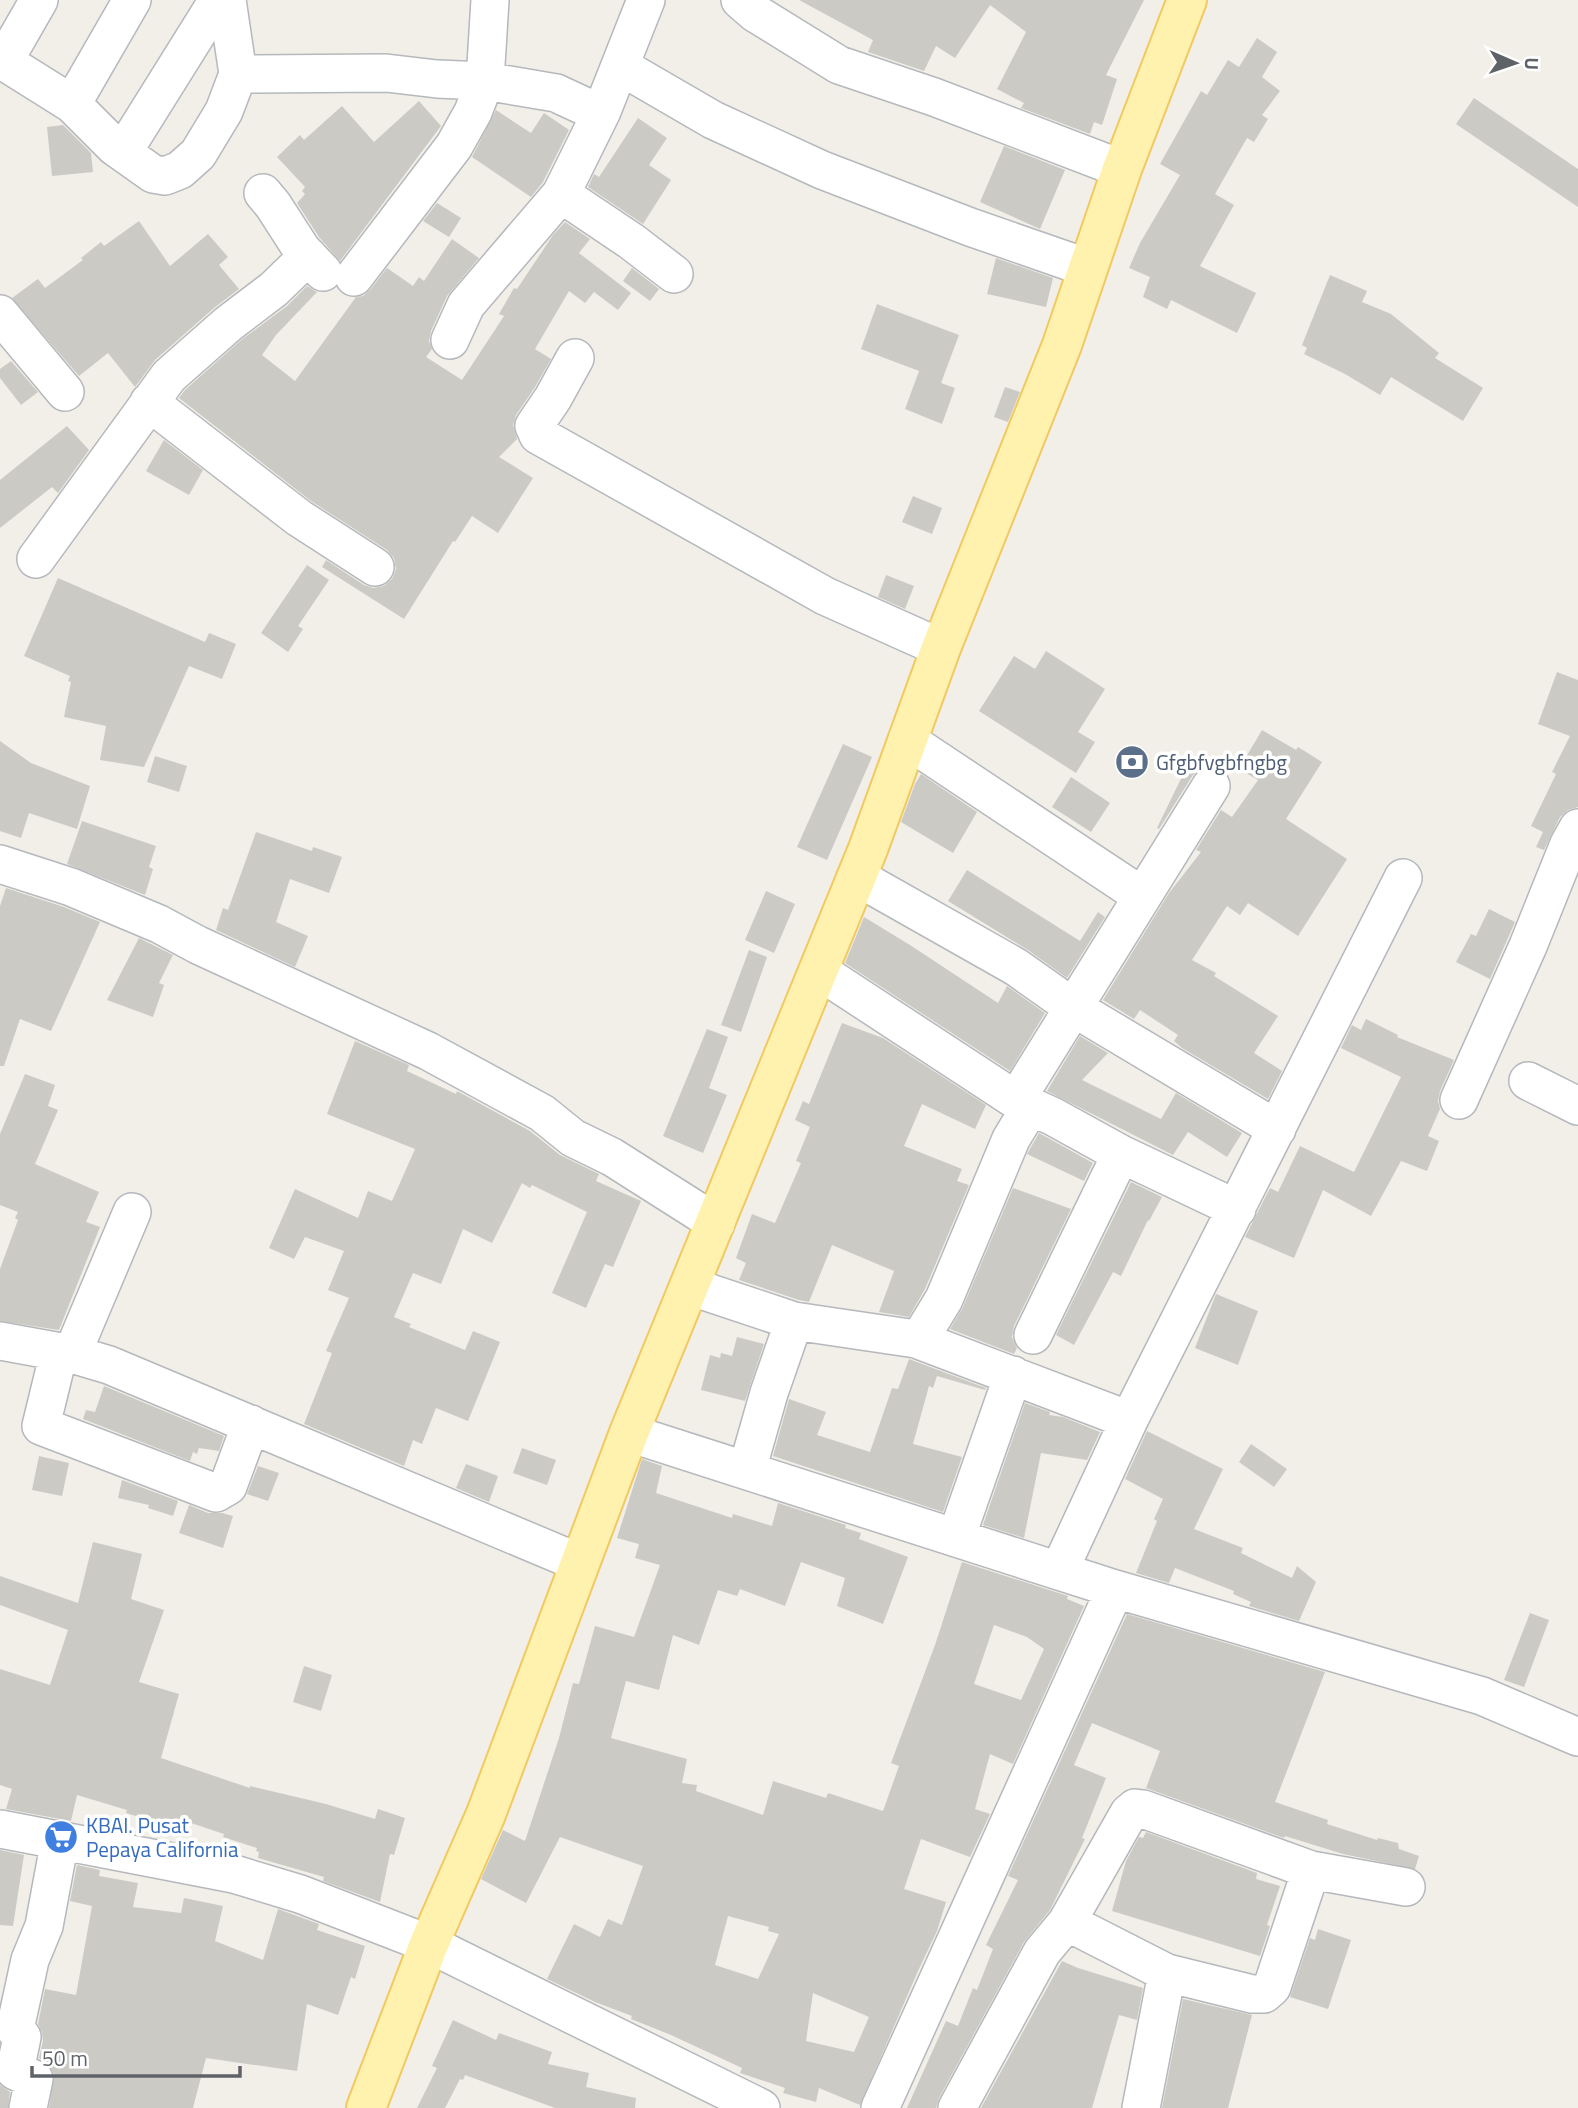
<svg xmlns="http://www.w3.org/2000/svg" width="1578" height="2108" font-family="'Titillium Web',sans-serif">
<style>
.building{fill:#cccac5;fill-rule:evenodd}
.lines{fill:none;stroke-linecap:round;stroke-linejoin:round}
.minor-casing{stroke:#b5b8bc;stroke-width:40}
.major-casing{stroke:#f2c960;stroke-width:42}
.minor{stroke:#fff;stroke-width:37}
.major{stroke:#fff2af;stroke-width:38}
.labels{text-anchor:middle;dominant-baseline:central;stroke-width:7;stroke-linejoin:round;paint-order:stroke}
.service-label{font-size:21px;fill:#4e5e75;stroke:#fff;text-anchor:start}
.shop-label{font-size:21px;fill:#366cbe;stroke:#fff;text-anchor:start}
</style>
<rect width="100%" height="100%" fill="#f1efe8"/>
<path class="building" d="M799,0H1144L1106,75L1117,79L1102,125L1094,122L1090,134L1021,108L1024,103L997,89L1026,32L990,5L955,58L936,46L924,71L868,52L873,40Z
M1257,38L1277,52L1262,77L1280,91L1262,115L1268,119L1254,142L1247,138L1215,194L1234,205L1200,266L1256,293L1237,333L1171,300L1167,309L1143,297L1150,277L1129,268L1140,243L1180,175L1160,164L1201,91L1207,95L1228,60L1239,67Z
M1474,98L1578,169V207L1456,124Z
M419,101L441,126L340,261L319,237L297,203L305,194L302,191L305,187L277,157L300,135L304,140L342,106L374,142Z
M496,110L531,133L544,113L569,130L543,182L531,197L472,157Z
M638,118L667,138L649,165L671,180L643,224L588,187L594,174L599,177Z
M63,125L91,153L93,172L52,176L47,127Z
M1004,146L1065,170L1040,229L980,202Z
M437,203L461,218L449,237L423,221Z
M139,221L170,266L208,234L228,257L219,265L239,289L214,308L155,360L135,387L108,353L79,376L12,298L38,279L45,288L83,260L81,258L101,242L104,246Z
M565,222L590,239L579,253L631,293L618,310L594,292L585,303L569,291L535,349L551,359L535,387L516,415L513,425L517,439L499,457L533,478L498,533L472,516L455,542L453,541L404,619L322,567L326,560L364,585L373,588L384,586L392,579L396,569L394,558L387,550L311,501L179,398L185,390L241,340L287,306L307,286L317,292L276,335L262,355L295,381L356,297L363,296L370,290L387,268L413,286L419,277L424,281L452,239L479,258L447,296L431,331L429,341L432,349L426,357L462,380L504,316L499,314L514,288L517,289L553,235Z
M996,258L1053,278L1046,307L987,294Z
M632,268L659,289L650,301L623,281Z
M1330,275L1367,291L1362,302L1391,314L1439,353L1435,358L1483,388L1463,421L1391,377L1380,395L1345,374L1304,354L1307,348L1302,345Z
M877,304L959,335L941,383L955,388L942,424L905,409L919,371L861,349Z
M11,361L38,392L21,405L0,378V369Z
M1005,387L1020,392L1008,422L994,417Z
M67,426L89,450L58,493L52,487L0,528V480Z
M164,440L203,470L189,495L146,471Z
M913,496L942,508L932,534L902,522Z
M307,565L329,580L298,626L303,629L288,652L261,633Z
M886,575L914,586L905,609L878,597Z
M58,578L205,642L209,633L236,644L222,679L189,666L144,767L100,760L106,726L64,717L71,682L68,681L70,676L24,656Z
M1046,651L1105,689L1078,732L1095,742L1076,773L979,711L1014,656L1035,669Z
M1557,672L1578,680V807L1568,810L1560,817L1544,850L1536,847L1543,832L1531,826L1556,774L1552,772L1570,736L1538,724Z
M1262,730L1296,750L1298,747L1322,762L1286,819L1347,859L1298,936L1248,903L1240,915L1227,906L1192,960L1216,973L1214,976L1278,1016L1254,1053L1282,1071L1268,1099L1182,1048L1174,1041L1178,1035L1140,1010L1134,1019L1103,1000L1169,893L1201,852L1196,850L1221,810L1232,817L1258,780L1239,769Z
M0,741L31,763L90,786L77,829L29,813L21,838L0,831Z
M843,744L872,757L827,860L797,847Z
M155,756L187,766L179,792L147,782Z
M1192,756L1210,765L1201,768L1193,775L1159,829L1157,828Z
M921,774L977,812L953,853L901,822L915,784Z
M1071,777L1110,803L1091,832L1052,807Z
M82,821L156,846L149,867L153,869L145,895L67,864Z
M256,832L312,851L313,847L342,857L329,893L290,879L276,922L308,936L295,967L216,930L223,908L228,910Z
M967,870L1080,941L1098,912L1105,917L1067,978L1028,950L948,901Z
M6,888L64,907L100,922L51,1031L20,1019L4,1066H0V906Z
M766,891L795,904L774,953L745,940Z
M1489,909L1515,922L1490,979L1456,962L1471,934L1476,936Z
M864,917L910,945L998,1003L1007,986L1045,1013L1010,1071L845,963Z
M139,938L173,955L159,983L164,985L153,1017L107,1000Z
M749,950L767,957L741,1032L721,1025Z
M1366,1019L1398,1035L1397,1037L1454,1060L1440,1091L1438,1101L1440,1109L1428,1136L1439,1141L1427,1171L1401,1161L1371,1216L1323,1190L1294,1258L1245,1237L1270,1188L1278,1192L1300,1146L1354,1172L1401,1077L1341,1048L1352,1025L1361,1030Z
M842,1023L883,1038L986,1105L975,1129L922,1104L904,1146L962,1169L957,1181L969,1185L925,1289L909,1317L879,1312L894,1271L832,1245L809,1302L799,1300L739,1280L746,1263L736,1258L752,1214L775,1223L801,1163L796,1161L810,1127L795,1120L803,1101L809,1104Z
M707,1029L728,1037L709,1088L727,1095L703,1153L663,1136Z
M1080,1036L1108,1053L1082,1080L1161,1119L1176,1093L1242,1133L1227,1157L1188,1132L1173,1155L1047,1091Z
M355,1041L409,1065L407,1071L456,1094L457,1091L530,1131L560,1155L599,1174L596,1181L641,1201L613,1267L605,1264L586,1308L552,1293L587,1212L532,1185L530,1188L522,1183L492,1243L463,1229L441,1284L413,1273L394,1317L411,1324L409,1327L465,1350L473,1331L500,1342L468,1421L436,1408L422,1444L413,1440L404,1466L304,1424L332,1353L326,1351L349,1298L328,1290L344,1251L305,1237L294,1259L269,1248L295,1189L358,1218L368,1191L392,1201L415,1149L327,1114Z
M25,1074L55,1085L48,1106L58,1110L35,1164L99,1192L86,1222L100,1227L59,1330L0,1321V1269L18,1220L15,1218L18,1212L0,1205V1134Z
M1039,1133L1093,1163L1084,1181L1027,1154Z
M1131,1182L1162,1197L1149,1221L1148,1220L1121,1276L1113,1272L1074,1345L1056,1335Z
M1013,1188L1071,1209L1014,1326L1012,1337L1017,1348L1014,1354L950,1329L963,1307Z
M1216,1294L1258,1311L1238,1365L1195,1348Z
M737,1337L764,1344L745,1401L701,1390L710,1355L720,1358L721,1353L732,1356Z
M909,1359L986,1388L985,1390L937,1376L933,1388L929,1386L913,1444L962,1457L943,1512L773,1456L789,1399L826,1412L817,1435L870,1452L892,1388L898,1389Z
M104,1386L224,1436L219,1451L199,1448L197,1454L193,1452L190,1461L83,1419L86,1410L95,1412Z
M1025,1403L1050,1412L1049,1415L1063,1417L1100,1432L1087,1460L1041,1453L1024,1538L983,1525Z
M1147,1431L1223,1469L1194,1529L1243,1548L1241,1553L1292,1578L1297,1566L1316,1582L1299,1621L1249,1606L1251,1602L1233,1594L1234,1591L1175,1568L1169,1583L1136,1573L1157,1521L1154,1519L1163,1499L1125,1479Z
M1251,1444L1287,1469L1274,1487L1239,1462Z
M522,1448L556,1460L547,1485L513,1473Z
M39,1456L69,1463L62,1496L32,1490Z
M642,1459L662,1466L656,1493L732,1518L733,1514L772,1526L778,1503L846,1525L845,1528L861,1533L859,1539L908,1557L883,1624L837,1606L845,1578L801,1562L785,1606L740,1589L737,1596L718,1590L699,1645L673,1635L659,1690L626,1681L611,1738L687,1759L682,1783L697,1785L696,1791L763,1815L773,1781L826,1798L828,1793L883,1811L899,1766L891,1763L935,1645L962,1562L1068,1596L1067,1599L1084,1606L1013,1764L990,1754L975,1809L990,1814L970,1857L921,1839L904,1889L946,1902L937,1931L918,1971L860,2105L819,2088L816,2102L783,2093L785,2088L740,2073L742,2068L671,2035L631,2019L632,2016L595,2002L547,1979L574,1924L600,1937L608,1919L622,1925L643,1866L560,1837L526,1903L481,1879L503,1830L525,1841L559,1738L573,1683L579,1684L595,1626L634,1637L660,1565L635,1558L639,1544L617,1538ZM994,1625L1027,1637L1044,1649L1021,1700L974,1684ZM728,1916L769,1927L768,1931L779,1934L758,1979L715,1965ZM813,1993L869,2017L854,2052L806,2041Z
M466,1464L498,1476L489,1502L456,1488Z
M258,1466L279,1473L268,1501L247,1494Z
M122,1480L178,1501L173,1516L148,1508L149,1505L118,1498Z
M189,1505L208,1513H222L233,1516L223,1548L179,1533Z
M93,1542L142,1554L131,1599L164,1610L139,1682L179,1694L161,1758L250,1788V1786L326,1804L375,1819L378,1809L405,1818L394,1855L390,1854L380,1902L323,1881L324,1877L258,1858L259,1852L256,1851L257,1848L223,1837L224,1834L182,1820L180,1829L126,1813L127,1810L77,1795L71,1821L6,1809L12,1789L0,1785V1669L50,1685L68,1630L0,1605V1576L78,1603Z
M1530,1613L1549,1620L1524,1687L1504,1680Z
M1127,1614L1325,1672L1275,1802L1328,1820L1327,1824L1377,1840L1378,1838L1398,1843L1399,1849L1419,1856L1415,1869L1343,1854L1285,1836L1284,1838L1146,1788L1160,1751L1092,1723L1074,1765L1106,1778L1082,1838L1085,1839L1050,1910L1024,1942L939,2098L936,2108H907L946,2021L958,2026L973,1988L977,1990L993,1949L986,1945L1018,1880L1008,1876Z
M304,1666L332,1675L321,1711L293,1702Z
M1146,1832L1257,1873L1256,1879L1280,1886L1267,1925L1270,1926L1260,1956L1112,1911L1126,1861L1139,1837L1143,1838Z
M0,1850L24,1855L13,1926L0,1925Z
M77,1865L100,1870L99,1876L138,1883L133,1907L181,1913L184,1898L223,1906L215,1941L263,1960L278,1909L319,1924L317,1930L365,1946L355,1979L351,1977L338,2015L307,2004L297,2071L206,2058L193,2108H49L54,2074L49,2065L39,2058L43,2041L42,2032L38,2024L45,1989L76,1995L92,1906L70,1901Z
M1318,1929L1351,1940L1328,2009L1290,1997L1310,1938L1315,1940Z
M1062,1961L1078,1968L1143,1988L1137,2020L1119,2015L1092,2108H981Z
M1183,1999L1252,2015L1228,2108H1162Z
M453,2020L496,2040L499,2033L552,2052L548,2064L589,2073L586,2087L636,2098L635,2108H555L465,2075L463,2080L460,2079L445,2108H417L437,2068L432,2066Z
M0,2085L10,2092L8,2108H0Z"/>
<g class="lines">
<g class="minor-casing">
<path id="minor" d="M227,0L238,74
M740,0L755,13L839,65L934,97L1122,169
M0,59L72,104L115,147L153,174L165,176L180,170L198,154L224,111L238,74L386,73L437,79L485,81L490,0
M4,61L39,0
M620,66L713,120L822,170L970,227L1088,268
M72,104L132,0
M123,152L218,0
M263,193L273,205L302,250L323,272
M561,194L631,241L674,274
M354,277L454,146L473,112L485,81L556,93L584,106L602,111
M0,314L65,392
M450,340L466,305L561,194L602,111L646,0
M575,358L553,398L534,426L538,435L825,596L941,648
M149,402L299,518L375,567
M36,559L169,376L228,324L274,289L308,256
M907,740L1142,896
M0,864L71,887L159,924L198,945L428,1051L542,1113L573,1138L612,1157L716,1223
M857,877L1016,967L1074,1008L1277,1129
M819,971L1016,1100L1052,1116L1121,1154L1237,1209
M1528,1081L1578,1106
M1016,1100L1211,786
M1459,1100L1528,946L1569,844L1578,828
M689,1286L794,1321L769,1393L747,1470
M794,1321L916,1339L1129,1420
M1033,1335L1121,1154
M919,1340L944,1299L1011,1139L1031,1106
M0,1341L72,1354L109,1365L580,1563
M59,1352L41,1426L216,1493L228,1486L251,1424
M72,1354L132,1212
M629,1433L1115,1589L1482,1696L1578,1737
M956,1538L1013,1375
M1059,1571L1129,1420L1403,878
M0,1829L234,1874L300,1894L429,1944L761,2108
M1311,1870L1272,1987L1264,1994H1252L1167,1973L1067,1922L1129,1813L1135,1808L1143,1809L1311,1870L1406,1887
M28,2108L34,2079L15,2071L22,2037L15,2029L30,1960L44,1926L60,1840
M880,2108L1115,1589
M957,2108L1042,1952L1067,1922
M1141,2108L1167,1973"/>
</g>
<g class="major-casing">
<path id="major" d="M366,2108L429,1944L486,1814L629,1433L868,849L941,648L1062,345L1122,169L1187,0"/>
</g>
<use href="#minor" class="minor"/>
<use href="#major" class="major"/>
</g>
<defs>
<g id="bank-disc" transform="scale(1.75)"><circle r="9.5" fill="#5c6f8a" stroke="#fff"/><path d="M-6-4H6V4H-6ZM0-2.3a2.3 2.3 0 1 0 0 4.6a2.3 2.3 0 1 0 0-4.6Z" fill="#fff"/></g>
<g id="supermarket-disc" transform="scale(1.75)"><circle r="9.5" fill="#3f7fe0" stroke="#fff"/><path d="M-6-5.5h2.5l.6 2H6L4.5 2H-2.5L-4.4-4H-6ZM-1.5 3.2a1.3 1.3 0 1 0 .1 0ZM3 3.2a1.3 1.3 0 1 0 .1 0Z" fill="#fff"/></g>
</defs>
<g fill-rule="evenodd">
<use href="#bank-disc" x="1132" y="762"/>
<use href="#supermarket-disc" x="61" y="1837"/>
</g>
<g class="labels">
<g class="service-label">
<text x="1156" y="762">Gfgbfvgbfngbg</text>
</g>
<g class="shop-label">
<text x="86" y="1825">KBAI. Pusat<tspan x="86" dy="24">Pepaya California</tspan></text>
</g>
</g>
<g transform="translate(1515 63) rotate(92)" stroke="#ffffff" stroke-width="5" paint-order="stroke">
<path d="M0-5L12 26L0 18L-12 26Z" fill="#5f6368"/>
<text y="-10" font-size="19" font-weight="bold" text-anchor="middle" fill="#5f6368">U</text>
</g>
<path d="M32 2066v10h208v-10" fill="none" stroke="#5f6368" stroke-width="3.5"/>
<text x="42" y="2066" font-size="21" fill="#5f6368" stroke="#ffffff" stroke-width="5" paint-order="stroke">50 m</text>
</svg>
